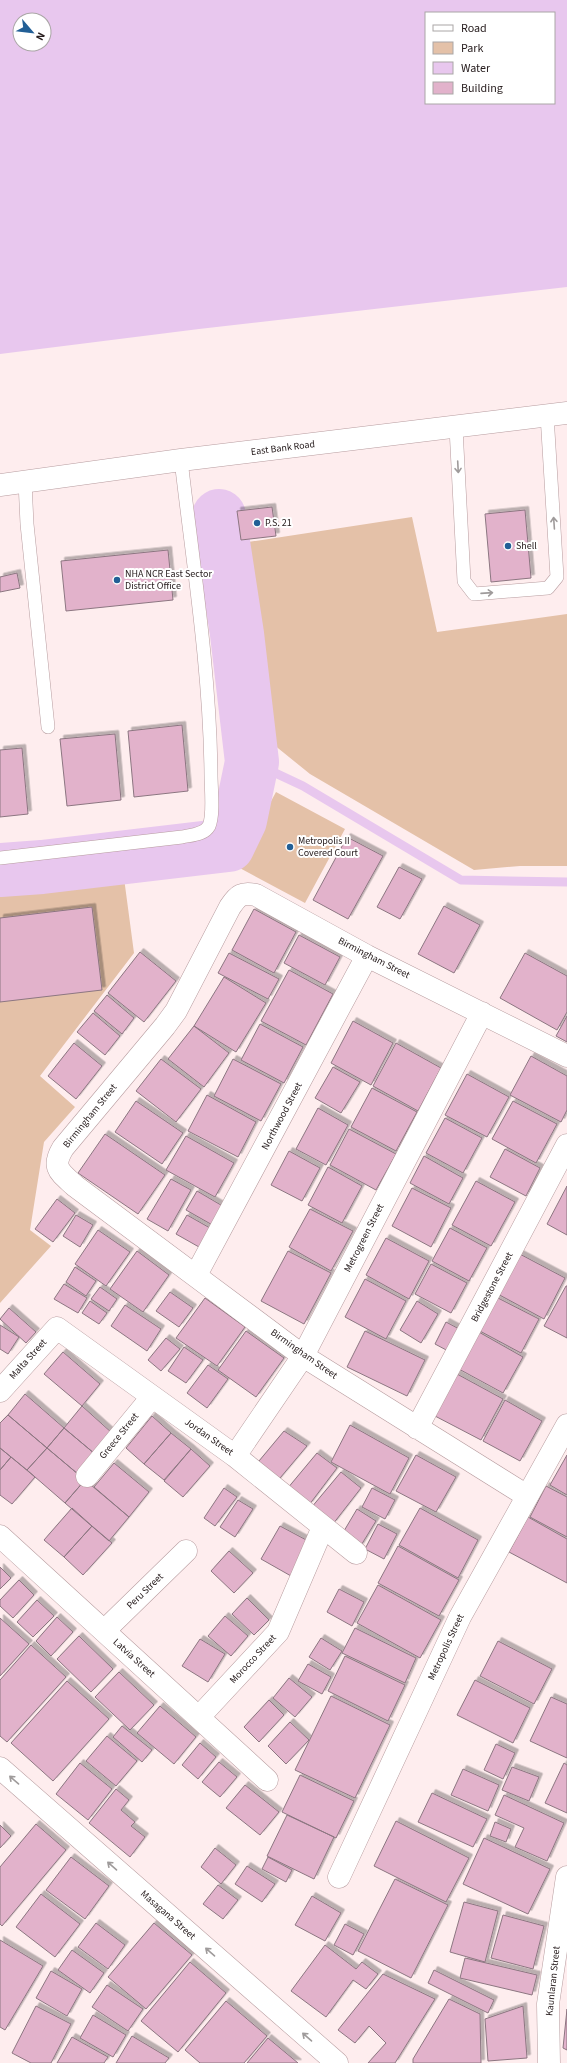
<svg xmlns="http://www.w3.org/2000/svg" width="567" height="2063" font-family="'Source Sans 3',sans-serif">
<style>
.green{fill:#e4c1a8}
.water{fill:#e8c7ee;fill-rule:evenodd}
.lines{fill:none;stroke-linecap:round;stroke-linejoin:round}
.stream{stroke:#e8c7ee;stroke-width:9}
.river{stroke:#e8c7ee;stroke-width:54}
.building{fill:#e2b2cb;stroke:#8c7681;filter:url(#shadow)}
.service-casing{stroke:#b79c9f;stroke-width:14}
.minor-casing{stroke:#b79c9f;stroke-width:23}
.secondary-casing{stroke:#b79c9f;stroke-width:23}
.service{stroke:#fff;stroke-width:13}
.minor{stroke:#fff;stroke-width:22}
.secondary{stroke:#fff;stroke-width:22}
.oneway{stroke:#9f9b9b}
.poi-dot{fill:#225f96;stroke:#fff;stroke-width:1.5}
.labels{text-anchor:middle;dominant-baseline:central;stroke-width:4;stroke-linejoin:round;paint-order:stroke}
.street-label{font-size:10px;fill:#2a2021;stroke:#fff}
.poi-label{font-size:10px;fill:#2a2021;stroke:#fff;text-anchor:start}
</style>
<defs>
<filter id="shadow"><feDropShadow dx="3.5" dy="-3.5" stdDeviation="0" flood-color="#0004"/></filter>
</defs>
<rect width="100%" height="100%" fill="#feedee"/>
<path class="green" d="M412,517L437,632L567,614V866H520L474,870L310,774L263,736L242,543Z
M276,792L345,829L305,903L236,866Z
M124,878L134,953L40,1076L75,1107L44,1142L30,1230L51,1246L0,1303V889Z"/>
<path class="water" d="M0,0H567V287L199,329L0,354ZM426,13H554V103H426ZM20,20H44V44H20Z"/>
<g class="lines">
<path class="stream" d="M252,762L303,786L461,880L567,882"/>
<path class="river" d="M0,870L42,867L228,845L240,820L252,762L237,634L219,516"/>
</g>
<path class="building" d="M272,507L276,536L241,540L237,511Z
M525,510L531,578L491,582L485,514Z
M168,550L173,600L66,611L61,561Z
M17,573L20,588L0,592V577Z
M182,725L188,791L134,797L128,731Z
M115,734L121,800L67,806L60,739Z
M22,748L28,814L0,817V750Z
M347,837L383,856L348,919L313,900Z
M399,867L422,879L400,919L377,907Z
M444,906L480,925L454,973L418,954Z
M92,907L102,990L0,1002V918Z
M254,909L296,932L274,973L232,950Z
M299,935L340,957L325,985L284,963Z
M140,952L176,981L144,1022L108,993Z
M229,953L279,979L268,999L218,973Z
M525,953L567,976V1012L557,1030L500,998Z
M289,970L333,994L306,1045L261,1021Z
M224,977L266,1003L236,1052L194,1026Z
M107,995L134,1018L122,1034L94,1011Z
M93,1013L120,1036L105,1055L77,1032Z
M567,1016V1042L556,1036Z
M353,1021L393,1043L371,1085L331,1063Z
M260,1024L303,1047L284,1083L241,1060Z
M194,1026L229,1053L204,1087L168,1059Z
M74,1043L102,1066L76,1099L48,1076Z
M396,1043L441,1068L418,1111L373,1086Z
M531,1056L567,1076V1110L561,1122L510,1095Z
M161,1059L201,1089L176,1122L136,1091Z
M233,1059L281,1084L261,1121L214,1096Z
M333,1067L360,1082L341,1113L315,1098Z
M467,1074L509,1097L487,1137L445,1115Z
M372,1088L417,1112L396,1151L351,1127Z
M207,1095L256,1122L238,1157L188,1131Z
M136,1101L183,1133L162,1164L115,1132Z
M513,1101L557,1124L536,1163L492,1139Z
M318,1108L348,1125L326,1165L296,1149Z
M445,1118L482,1138L463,1173L426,1153Z
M349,1129L396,1154L376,1190L330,1165Z
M105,1134L165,1175L138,1214L78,1173Z
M186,1136L234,1163L215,1197L166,1170Z
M505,1149L540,1168L526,1196L490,1177Z
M289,1151L320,1168L302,1201L271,1185Z
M424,1156L463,1178L449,1204L410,1183Z
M328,1167L362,1186L342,1223L308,1205Z
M171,1179L191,1190L168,1231L147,1219Z
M476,1181L515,1202L491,1246L452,1225Z
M567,1186V1235L547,1224Z
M412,1188L451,1208L431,1247L392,1226Z
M197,1191L226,1208L216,1227L186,1210Z
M57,1199L75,1213L53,1242L35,1229Z
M310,1209L353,1231L331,1271L289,1247Z
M76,1215L93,1225L80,1247L63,1236Z
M187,1215L210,1228L199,1247L176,1234Z
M450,1228L487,1248L469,1281L432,1261Z
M98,1230L130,1252L106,1286L75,1264Z
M386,1238L429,1261L409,1299L366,1275Z
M137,1251L169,1275L143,1312L110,1289Z
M288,1251L331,1273L304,1324L261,1301Z
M516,1252L565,1278L544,1319L494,1292Z
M431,1264L467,1283L451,1313L415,1294Z
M75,1267L96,1281L86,1296L66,1282Z
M365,1279L406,1301L386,1339L345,1317Z
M64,1284L87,1298L78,1313L54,1299Z
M566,1286H567V1338L544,1326Z
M100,1287L117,1299L109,1311L91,1299Z
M170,1292L193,1308L179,1327L156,1311Z
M496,1297L539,1319L521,1353L478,1330Z
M205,1298L245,1327L217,1366L176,1338Z
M90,1301L107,1313L99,1324L82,1313Z
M417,1301L438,1314L421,1343L400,1330Z
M125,1305L161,1329L147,1351L111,1326Z
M9,1308L36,1332L26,1343L0,1319Z
M446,1322L461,1330L450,1352L435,1344Z
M0,1325L19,1337L8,1354L0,1349Z
M246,1331L284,1358L256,1397L218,1370Z
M365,1331L425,1360L407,1396L347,1367Z
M477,1331L523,1357L503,1393L457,1368Z
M166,1338L180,1349L161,1371L148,1360Z
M184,1347L203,1360L186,1383L168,1371Z
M63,1352L100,1384L82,1406L44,1374Z
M208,1365L228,1379L207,1408L187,1393Z
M457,1374L503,1399L481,1440L435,1416Z
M25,1394L64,1428L47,1448L8,1415Z
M505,1400L542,1421L520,1461L483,1441Z
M82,1406L112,1433L95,1454L64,1428Z
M8,1415L47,1448L27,1470L0,1448V1423Z
M152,1416L171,1433L144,1464L126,1448Z
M350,1425L409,1458L390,1494L331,1462Z
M64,1428L95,1454L78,1474L47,1448Z
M284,1431L307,1446L275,1484L254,1467Z
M171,1433L191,1449L164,1480L144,1464Z
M0,1448L11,1457L0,1470Z
M47,1448L85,1480L65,1503L27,1470Z
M191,1449L210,1466L183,1497L164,1481Z
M317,1453L337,1468L309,1505L287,1489Z
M416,1455L456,1477L436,1512L396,1491Z
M567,1455V1495L550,1485Z
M11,1457L35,1477L12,1504L0,1495V1470Z
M114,1463L149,1492L129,1517L94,1487Z
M341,1472L361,1488L333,1524L311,1508Z
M85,1480L129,1517L109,1541L65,1503Z
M546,1486L567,1497V1537L530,1517Z
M224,1488L237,1497L215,1526L204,1518Z
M372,1488L395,1500L385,1519L362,1507Z
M238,1500L253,1509L235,1537L220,1527Z
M72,1508L92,1526L64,1557L44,1540Z
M420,1508L478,1540L458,1578L399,1545Z
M357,1509L376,1521L360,1547L341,1536Z
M528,1517L567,1539V1583L509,1552Z
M378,1524L397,1534L384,1559L365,1549Z
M92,1526L112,1543L83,1575L64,1557Z
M280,1526L310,1542L291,1576L261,1559Z
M398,1546L459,1580L439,1616L378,1583Z
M229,1551L253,1573L234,1593L211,1571Z
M0,1567L11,1578L0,1589Z
M19,1580L34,1595L13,1618L0,1606V1600Z
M378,1585L441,1620L420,1658L357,1623Z
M339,1589L364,1602L352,1626L327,1612Z
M247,1598L269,1620L254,1635L232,1614Z
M37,1600L54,1616L33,1637L17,1622Z
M225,1616L248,1636L231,1656L208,1636Z
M57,1617L73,1632L51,1656L36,1641Z
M0,1618L29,1644L0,1676Z
M355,1628L416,1658L405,1683L342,1653Z
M79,1636L113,1669L91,1692L57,1659Z
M321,1638L342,1651L330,1670L309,1657Z
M200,1639L225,1654L208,1682L182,1666Z
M498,1641L552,1669L534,1704L480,1676Z
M31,1645L66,1677L7,1742L0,1736V1680Z
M345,1656L405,1685L388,1721L328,1691Z
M308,1664L331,1677L322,1694L298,1681Z
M119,1672L154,1705L130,1730L95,1697Z
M289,1678L312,1697L295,1717L273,1698Z
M475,1680L530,1708L513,1743L457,1715Z
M67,1681L109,1719L53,1781L11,1743Z
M331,1696L390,1725L355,1798L295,1770Z
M551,1697L567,1704V1758L530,1741Z
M269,1700L284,1715L259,1742L244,1727Z
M160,1706L196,1737L174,1764L137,1733Z
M290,1722L309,1740L286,1764L268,1746Z
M122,1726L152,1750L142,1762L113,1737Z
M107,1736L137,1761L116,1786L86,1761Z
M200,1743L216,1757L198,1779L182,1765Z
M496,1744L515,1753L503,1779L484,1770Z
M219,1762L237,1777L220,1797L202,1782Z
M80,1763L112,1789L88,1820L56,1794Z
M564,1763L567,1765V1813L545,1803Z
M512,1767L539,1777L529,1801L502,1790Z
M463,1769L499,1785L488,1811L451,1795Z
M300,1775L354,1801L336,1838L282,1812Z
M245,1785L279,1812L260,1835L226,1808Z
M116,1789L129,1800L121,1810L135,1822L131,1826L145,1837L130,1857L89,1823Z
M432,1793L487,1819L473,1847L418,1822Z
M504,1795L564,1823L547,1861L515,1847L524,1828L495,1815Z
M287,1815L334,1837L314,1879L267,1856Z
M396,1821L469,1858L446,1902L374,1866Z
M495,1822L511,1829L506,1842L490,1836Z
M36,1824L66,1850L2,1926L0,1924V1867Z
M0,1825L11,1836L0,1848Z
M484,1838L550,1869L528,1914L463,1884Z
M215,1848L236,1865L221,1884L201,1867Z
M71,1857L109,1886L85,1919L46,1890Z
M268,1857L292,1870L286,1882L262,1869Z
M247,1866L275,1884L262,1902L235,1884Z
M395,1879L448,1905L411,1978L358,1951Z
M218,1885L238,1900L223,1919L203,1904Z
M41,1894L80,1924L55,1957L16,1927Z
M312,1896L341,1913L325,1941L295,1925Z
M464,1902L498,1911L485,1962L450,1952Z
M503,1915L544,1926L533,1969L491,1958Z
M96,1923L125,1945L108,1969L78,1947Z
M154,1923L192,1955L146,2009L108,1977Z
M345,1924L364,1934L353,1955L334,1945Z
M0,1940L43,1966L5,2030L0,2027Z
M325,1945L356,1969L362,1962L378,1974L366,1989L353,1980L326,2017L291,1991Z
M72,1950L104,1973L90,1993L58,1970Z
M465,1958L537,1975L532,1995L460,1978Z
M190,1962L226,1993L178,2052L141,2021Z
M434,1970L494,2000L488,2013L428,1983Z
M51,1971L82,1989L67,2016L36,1998Z
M383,1974L435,1999L395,2063H368L386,2043L369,2026L355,2043L338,2030Z
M107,1985L143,2009L128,2031L92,2007Z
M449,1999L480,2014L481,2063H413V2059Z
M226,2001L267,2036L244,2063H200L185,2050Z
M36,2006L71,2024L51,2063H31L12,2053Z
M523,2006L527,2058L488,2061L485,2019Z
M567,2009V2050L563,2048Z
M93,2015L126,2035L113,2057L80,2038Z
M132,2036L169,2058L165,2063H116Z
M72,2037L108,2057L104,2063H57Z
M268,2038L298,2063H247Z"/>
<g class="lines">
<g class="service-casing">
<path id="service" d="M456,428L464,581L474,594L548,588L557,577L547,415
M25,482L27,524L48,727
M0,858L182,837C191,835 204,835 209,826C214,815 211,788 211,775C210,670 193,564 181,460"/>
</g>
<g class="minor-casing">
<path id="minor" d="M196,1275L367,956
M0,1391L57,1328L235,1456L356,1553
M417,1428L567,1145
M235,1456L303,1356L482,1013
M87,1476L152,1397
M527,1496L303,1356L75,1186C60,1172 51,1168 63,1148L165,1026L176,1011L230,907C238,895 242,892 256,895L367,956L567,1056
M0,1536L267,1780
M104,1631L186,1551
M199,1717L278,1632L323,1527
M0,1768L337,2063
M339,1877L460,1617L567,1425
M549,2063L548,2004L567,1877"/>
</g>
<g class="secondary-casing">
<path id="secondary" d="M0,485L181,460L567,413"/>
</g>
<use href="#service" class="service"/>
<use href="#minor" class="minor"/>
<use href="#secondary" class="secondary"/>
</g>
<defs><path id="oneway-shaft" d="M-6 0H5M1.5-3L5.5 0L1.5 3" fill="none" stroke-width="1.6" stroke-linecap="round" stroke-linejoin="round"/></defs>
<g class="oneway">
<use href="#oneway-shaft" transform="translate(458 467) rotate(87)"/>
<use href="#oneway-shaft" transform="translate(554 523) rotate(-94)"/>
<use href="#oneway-shaft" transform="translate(487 593) rotate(-4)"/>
<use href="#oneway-shaft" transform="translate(14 1780) rotate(-139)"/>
<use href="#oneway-shaft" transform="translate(112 1866) rotate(-139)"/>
<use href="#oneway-shaft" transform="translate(210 1952) rotate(-139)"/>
<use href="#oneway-shaft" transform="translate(307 2037) rotate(-139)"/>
</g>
<g class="poi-dot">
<circle cx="257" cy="523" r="4"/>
<circle cx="508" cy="546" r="4"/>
<circle cx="117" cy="580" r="4"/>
<circle cx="290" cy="847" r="4"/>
</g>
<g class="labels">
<g class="street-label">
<text transform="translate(283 448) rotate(-7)">East Bank Road</text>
<text transform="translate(374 958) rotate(27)">Birmingham Street</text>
<text transform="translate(90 1116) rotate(-51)">Birmingham Street</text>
<text transform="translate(282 1116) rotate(-62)">Northwood Street</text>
<text transform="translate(364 1238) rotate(-63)">Metrogreen Street</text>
<text transform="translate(492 1287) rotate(-62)">Bridgestone Street</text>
<text transform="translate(304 1354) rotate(35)">Birmingham Street</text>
<text transform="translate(28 1359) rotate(-48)">Malta Street</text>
<text transform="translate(119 1436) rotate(-51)">Greece Street</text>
<text transform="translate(209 1437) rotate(35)">Jordan Street</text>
<text transform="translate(145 1591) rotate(-44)">Peru Street</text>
<text transform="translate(446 1647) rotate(-65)">Metropolis Street</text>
<text transform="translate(134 1658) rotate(42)">Latvia Street</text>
<text transform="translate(253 1659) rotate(-47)">Morocco Street</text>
<text transform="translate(168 1915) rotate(41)">Masagana Street</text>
<text transform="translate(553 1981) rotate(-84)">Kaunlaran Street</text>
</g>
<g class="poi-label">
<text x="265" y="523">P.S. 21</text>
<text x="516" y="546">Shell</text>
<text x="125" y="574">NHA NCR East Sector<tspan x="125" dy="12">District Office</tspan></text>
<text x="298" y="841">Metropolis II<tspan x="298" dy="12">Covered Court</tspan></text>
</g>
</g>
<rect x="425" y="12" width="130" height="92" fill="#ffffff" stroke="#aaa6a6"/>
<rect x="433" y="25" width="20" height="6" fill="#ffffff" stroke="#aaa6a6"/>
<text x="461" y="32" font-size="12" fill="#2a2021">Road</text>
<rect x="433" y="42" width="20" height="12" fill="#e4c1a8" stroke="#aaa6a6"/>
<text x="461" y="52" font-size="12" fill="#2a2021">Park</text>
<rect x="433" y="62" width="20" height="12" fill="#e8c7ee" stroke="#aaa6a6"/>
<text x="461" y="72" font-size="12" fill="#2a2021">Water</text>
<rect x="433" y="82" width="20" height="12" fill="#e2b2cb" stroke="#aaa6a6"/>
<text x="461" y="92" font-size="12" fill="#2a2021">Building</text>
<g transform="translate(32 32) rotate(118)"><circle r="19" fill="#ffffff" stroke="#aaa6a6"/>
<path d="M0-3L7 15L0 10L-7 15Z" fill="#225f96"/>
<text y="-6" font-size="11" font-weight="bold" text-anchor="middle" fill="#2a2021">N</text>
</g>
</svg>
